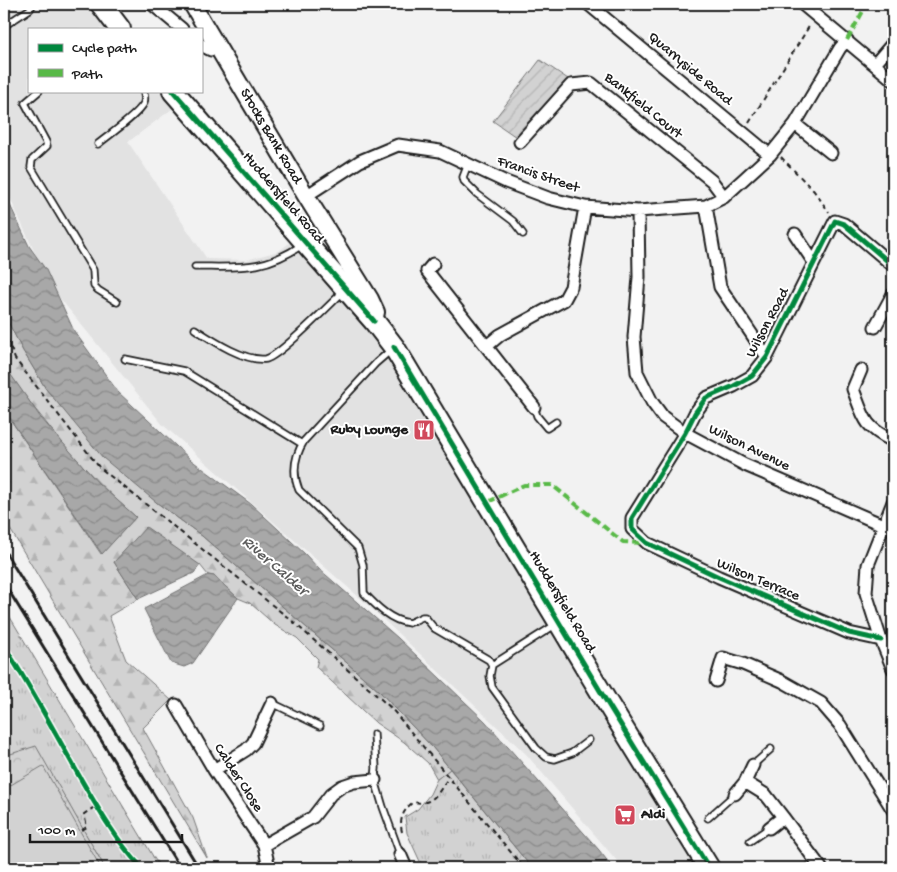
<svg xmlns="http://www.w3.org/2000/svg" width="897" height="872" font-family="'Gochi Hand',sans-serif">
<style>
.built{fill:#e2e2e2}
.grass{fill:url(#grass-tufts);stroke:#777}
.forest{fill:url(#forest-firs);stroke:#777}
.park{fill:url(#park-crowns);stroke:#777}
.garden{fill:url(#garden-furrows);stroke:#777}
.pitch{fill:#d2d2d2;stroke:#777}
.water{fill:url(#water-waves);stroke:#707070}
.lines{fill:none;stroke-linecap:round;stroke-linejoin:round}
.lane-casing{stroke:#1c1c1c;stroke-width:9}
.street-casing{stroke:#1c1c1c;stroke-width:15}
.secondary-casing{stroke:#1c1c1c;stroke-width:20}
.highway-casing{stroke:#1c1c1c;stroke-width:24}
.path{stroke:#1c1c1c;stroke-width:2;stroke-dasharray:5 4;stroke-linecap:butt}
.lane{stroke:#fff;stroke-width:5.5}
.street{stroke:#fff;stroke-width:11}
.secondary{stroke:#fff;stroke-width:16}
.highway{stroke:#fff;stroke-width:20}
.rail{stroke:#1c1c1c;stroke-width:3}
.quiet{stroke:#58b947;stroke-width:4;stroke-dasharray:8 4;stroke-linecap:butt}
.cycleway-casing{stroke:#fff;stroke-width:8}
.cycleway{stroke:#00873e;stroke-width:5}
.labels{text-anchor:middle;dominant-baseline:central;stroke-width:4;stroke-linejoin:round;paint-order:stroke}
.street-label{font-size:15px;fill:#1c1c1c;stroke:#fff}
.poi-label{font-size:15px;font-weight:bold;fill:#1c1c1c;stroke:#fff;text-anchor:end}
.water-label{font-size:16px;font-style:italic;fill:#5b5b5b;stroke:#fff}
</style>
<defs>
<pattern id="grass-tufts" width="24" height="20" patternUnits="userSpaceOnUse" patternTransform="scale(1.25)"><rect width="24" height="20" fill="#d2d2d2"/><path d="M3 7l-1-3M5 7V3M7 7l1-3M15 17l-1-3M17 17v-4M19 17l1-3" fill="none" stroke="#b4b4b4"/></pattern>
<pattern id="forest-firs" width="22" height="20" patternUnits="userSpaceOnUse" patternTransform="scale(1.25)"><rect width="22" height="20" fill="#d2d2d2"/><path d="M5 1l3.5 6h-7zM16 11l3.5 6h-7z" fill="#b4b4b4"/></pattern>
<pattern id="park-crowns" width="20" height="18" patternUnits="userSpaceOnUse" patternTransform="scale(1.25)"><rect width="20" height="18" fill="#d2d2d2"/><path d="M2 6a3 3 0 1 1 6 0M12 15a3 3 0 1 1 6 0" fill="none" stroke="#b4b4b4"/></pattern>
<pattern id="garden-furrows" width="10" height="10" patternUnits="userSpaceOnUse" patternTransform="scale(1.25)"><rect width="10" height="10" fill="#d2d2d2"/><path d="M-1 1l2-2M0 10L10 0M9 11l2-2" fill="none" stroke="#b4b4b4"/></pattern>
<pattern id="water-waves" width="16" height="10" patternUnits="userSpaceOnUse" patternTransform="scale(1.25)"><rect width="16" height="10" fill="#a8a8a8"/><path d="M0 5q4-4 8 0t8 0" fill="none" stroke="#888"/></pattern>
</defs>
<rect width="100%" height="100%" fill="#f2f2f2"/>
<filter id="ink" filterUnits="userSpaceOnUse"><feTurbulence type="fractalNoise" baseFrequency=".02" numOctaves="2"/><feDisplacementMap in="SourceGraphic" scale="10" xChannelSelector="R" yChannelSelector="G"/><feConvolveMatrix kernelMatrix="1 2 1 2 8 2 1 2 1" color-interpolation-filters="sRGB"/></filter>
<g filter="url(#ink)">
<path class="built" d="M4,4H92L112,29H29V91H164L176,106L128,142L207,259L246,260L279,251L292,241L384,346L700,868H623L526,754L368,605L162,424L50,286L4,185Z"/>
<path class="grass" d="M4,607L154,858L161,868H105L36,747L4,756Z
M450,769L532,868H423L407,833L405,817L418,809L430,794L437,779Z"/>
<path class="forest" d="M4,314L23,351L46,389L74,421L156,502L202,536L379,691L433,748L450,769L437,779L428,763L404,742L376,723L316,667L318,659L297,638L275,625L250,603L238,598L214,576L208,575L200,565L114,562L138,599L109,616L126,660L171,700L143,728L193,818L207,858L4,519V410L101,554L136,517C86,475 45,424 7,371L4,365Z"/>
<path class="park" d="M36,746L105,868H4V756Z"/>
<path class="garden" d="M540,60L568,79L519,139L493,121Z"/>
<path class="pitch" d="M43,766L101,868H4V789Z"/>
<path class="water" d="M4,197L8,205H10L29,246L46,270L74,331L118,392L191,460L251,504L305,554L318,568L398,638L485,721L599,850L613,868H532L433,748L379,691L202,536L156,502L103,458L46,389L23,351L4,314Z
M4,365L41,418L98,483L136,517L102,554L4,410Z
M146,527L200,565L194,573L138,599L114,562Z
M208,575L214,576L238,598L193,663L184,667L171,663L144,609Z"/>
<g class="lines">
<g class="lane-casing">
<path id="lane" d="M4,26L30,9L33,4
M39,91L25,103L46,142L47,146L32,160L31,167L93,270L94,286L98,290L117,302
M98,144C109,135 138,115 144,103C145,99 145,95 143,91
M468,164L463,177L464,181L477,194L513,221L523,234
M195,267C239,267 264,271 302,245
M195,329C212,340 245,362 266,359C280,356 331,303 344,291
M391,350L376,363L304,441C294,457 292,473 299,490L358,548L363,565L364,593C376,606 391,621 409,623L422,617H425L434,628L489,660L492,665L555,625
M125,359L184,371L302,444
M534,407L537,416L547,428L556,422
M492,665L490,676L492,687L536,748L546,757L555,759L572,753L589,740
M272,703L320,726
M374,734L376,768L375,780L383,807L400,854
M753,765L771,749
M708,818L735,794
M750,841L769,828"/>
</g>
<g class="street-casing">
<path id="street" d="M152,4L182,29
M588,4L770,155
M802,4L893,80
M201,45L211,50L218,47
M875,64L893,43
M795,124L831,153
M520,142L571,85L591,83L712,181L724,197
M306,196L360,161L398,145L440,151L506,182L548,198L585,207L638,211L706,206L724,197L770,155L795,124L840,48L847,40
M706,206L720,287L767,357
M638,211L639,277L634,337L637,372L652,402L663,417L685,433L745,465L883,525
M795,234L813,261
M433,264L427,271L534,407
M875,327L893,294
M487,346L500,335L564,300L571,287L585,207
M861,370L853,389C864,418 864,427 893,441
M893,502L868,565L866,593L881,640L893,669
M881,640L849,633L719,577L647,543L632,529V518L685,433L695,413L706,398L734,386L752,376L767,357L835,221L844,224L890,263L893,258
M716,681L723,658L743,664L782,681L821,703L840,725L893,810
M176,705L214,770L264,845L269,868
M214,770L246,750L253,743L272,703
M745,782L753,765
M735,794L745,782L766,795L783,817L769,828
M783,817L821,868
M264,845L313,817L331,794L342,786L354,782L375,780
M400,854L406,868"/>
</g>
<g class="secondary-casing">
<g id="secondary">
<path id="s1" d="M192,4L306,196L370,299L376,312L374,321"/>
</g>
</g>
<g class="highway-casing">
<path id="highway" d="M101,4L120,29
M173,91L374,321L394,347L608,704L709,868"/>
</g>
<path class="path" d="M749,123L810,25
M781,157L814,191L829,212
M4,331L15,359L99,467L291,620L391,708L524,868
M82,830L87,827L84,814L96,806
M402,832C399,819 403,811 413,802C434,806 438,792 449,777"/>
<use href="#lane" class="lane"/>
<use href="#street" class="street"/>
<use href="#secondary" class="secondary"/>
<use href="#highway" class="highway"/>
<path class="rail" d="M4,550L199,868
M4,583L180,868"/>
<path class="quiet" d="M847,40L867,4
M488,502L524,485H552L623,542L647,543"/>
<g class="cycleway-casing">
<path id="cycleway" d="M173,91L374,321
M394,347L608,704L709,868
M881,640L849,633L719,577L647,543L632,529V518L685,433L695,413L706,398L734,386L752,376L767,357L835,221L844,224L890,263L893,258
M4,646C31,687 54,731 78,774C97,807 116,841 142,868"/>
</g>
<use href="#cycleway" class="cycleway"/>
</g>
</g>
<defs>
<g id="restaurant-square" transform="scale(1.125)"><rect x="-9" y="-9" width="18" height="18" rx="4" fill="#d1495b" stroke="#fff"/><path d="M-5-6h1v4h1v-4h1v4h1v-4h1v5L-1.5 .5V6h-2V.5L-5-1ZM5-6V6H3V1.5H1.5Q1.5-4 5-6Z" fill="#fff"/></g>
<g id="supermarket-square" transform="scale(1.125)"><rect x="-9" y="-9" width="18" height="18" rx="4" fill="#d1495b" stroke="#fff"/><path d="M-6-5.5h2.5l.6 2H6L4.5 2H-2.5L-4.4-4H-6ZM-1.5 3.2a1.3 1.3 0 1 0 .1 0ZM3 3.2a1.3 1.3 0 1 0 .1 0Z" fill="#fff"/></g>
</defs>
<g fill-rule="evenodd">
<use href="#restaurant-square" x="424" y="430"/>
<use href="#supermarket-square" x="625" y="815"/>
</g>
<g class="labels">
<g class="street-label">
<text transform="translate(690 69) rotate(40)">Quarryside Road</text>
<text transform="translate(643 106) rotate(39)">Bankfield Court</text>
<text stroke="none"><textPath href="#s1" startOffset="154">Stocks Bank Road</textPath></text>
<text transform="translate(538 175) rotate(19)">Francis Street</text>
<text transform="translate(283 198) rotate(49)">Huddersfield Road</text>
<text transform="translate(768 323) rotate(-62)">Wilson Road</text>
<text transform="translate(749 448) rotate(26)">Wilson Avenue</text>
<text transform="translate(758 580) rotate(23)">Wilson Terrace</text>
<text transform="translate(562 602) rotate(59)">Huddersfield Road</text>
<text transform="translate(238 778) rotate(57)">Calder Close</text>
</g>
<g class="poi-label">
<text x="408" y="430">Ruby Lounge</text>
<text x="641" y="815" text-anchor="start">Aldi</text>
</g>
<g class="water-label">
<text transform="translate(274 567) rotate(41)">River Calder</text>
</g>
</g>
<rect width="897" height="872" fill="none" stroke="#fff" stroke-width="20"/>
<rect x="10" y="10" width="877" height="852" fill="none" stroke="#1c1c1c" stroke-width="2" filter="url(#ink)"/>
<rect x="28" y="28" width="175" height="65" fill="#ffffff" stroke="#a4a4a4"/>
<rect x="38" y="44" width="25" height="8" fill="#00873e" stroke="#a4a4a4"/>
<text x="72" y="52" font-size="15" fill="#1c1c1c">Cycle path</text>
<rect x="38" y="69" width="25" height="8" fill="#58b947" stroke="#a4a4a4"/>
<text x="72" y="78" font-size="15" fill="#1c1c1c">Path</text>
<path d="M30 834v8h152v-8" fill="none" stroke="#1c1c1c" stroke-width="2.5"/>
<text x="38" y="834" font-size="15" fill="#1c1c1c" stroke="#ffffff" stroke-width="4" paint-order="stroke">100 m</text>
</svg>
